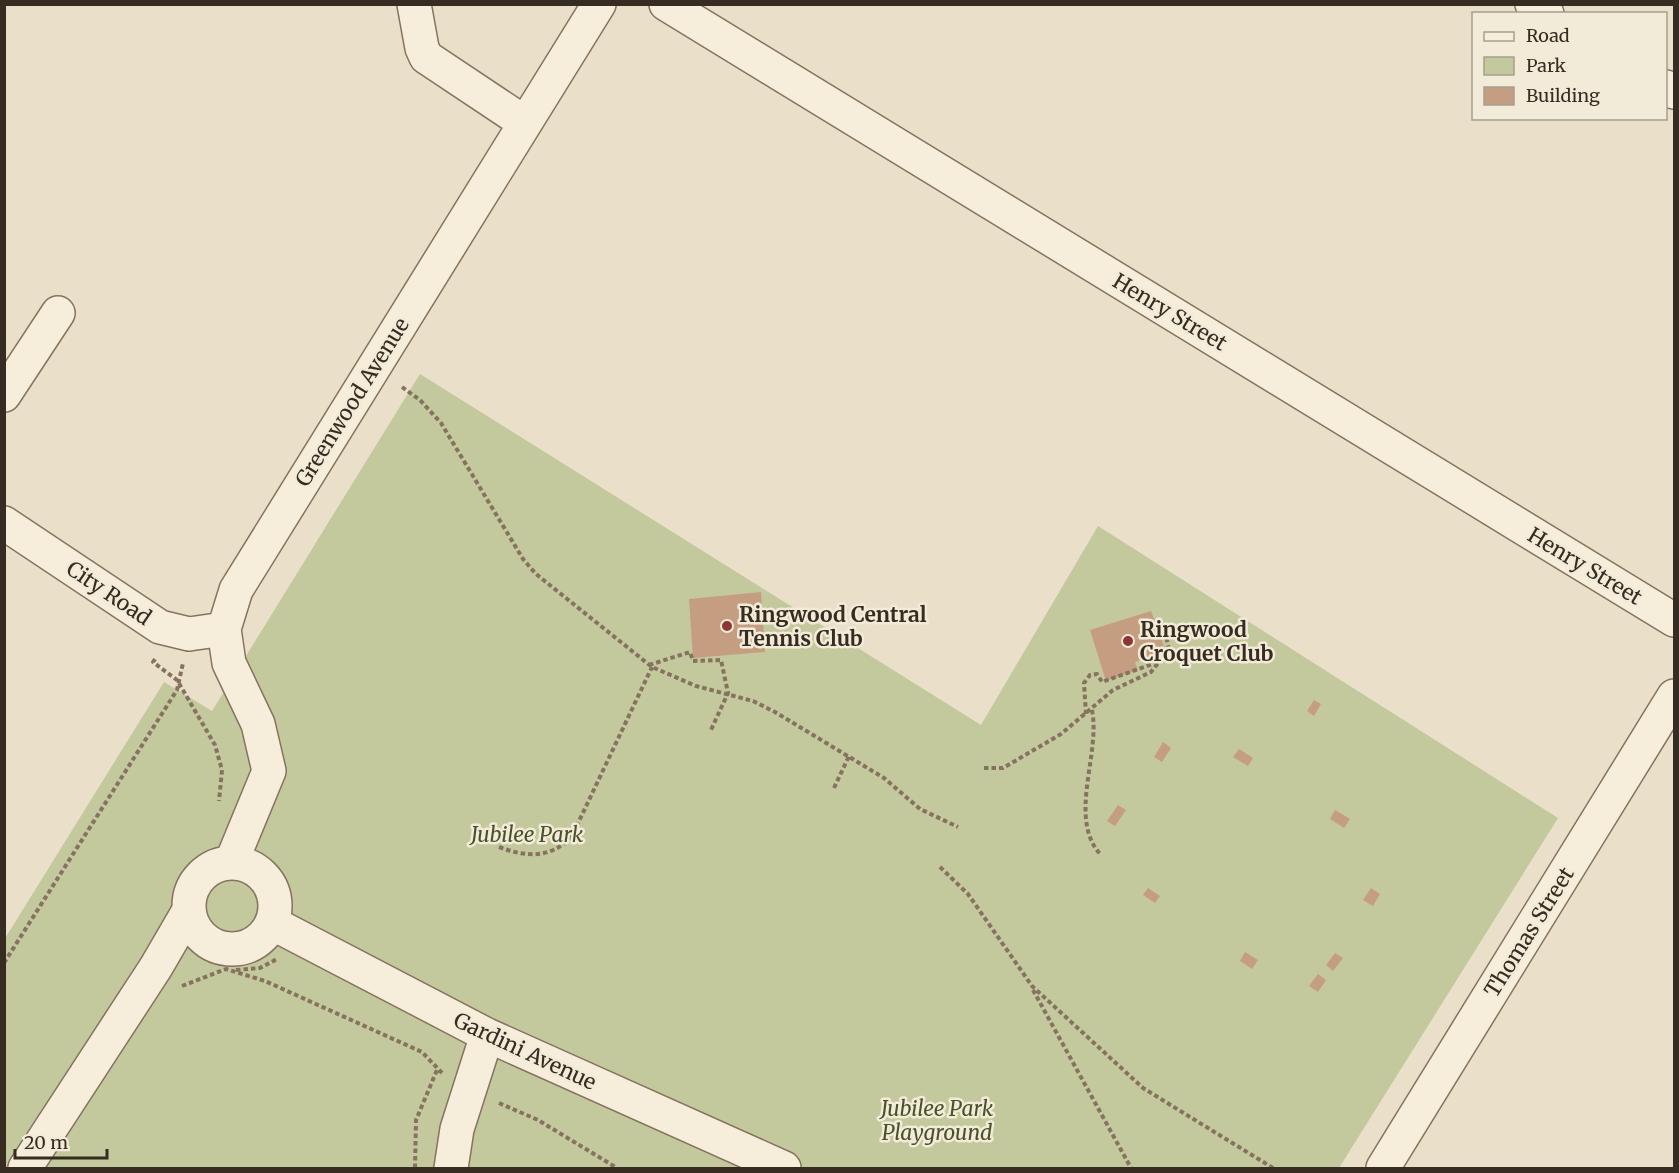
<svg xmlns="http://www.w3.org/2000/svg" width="1679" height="1173" font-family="Merriweather,serif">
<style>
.green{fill:#c3c89d}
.building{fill:#c59e82}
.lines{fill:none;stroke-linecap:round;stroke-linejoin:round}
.minor-casing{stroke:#85735f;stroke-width:36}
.path{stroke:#85735f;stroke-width:4;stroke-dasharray:4.5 3;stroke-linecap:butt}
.minor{stroke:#f6eedb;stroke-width:33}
.poi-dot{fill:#8e3536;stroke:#f2ebd8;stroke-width:2}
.labels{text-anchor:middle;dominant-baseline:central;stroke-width:5;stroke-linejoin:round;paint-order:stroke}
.street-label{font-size:21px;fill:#372c21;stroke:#f2ebd8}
.poi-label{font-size:21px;font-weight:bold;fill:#372c21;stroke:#f2ebd8;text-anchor:start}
.park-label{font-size:21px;font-style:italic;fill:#47512a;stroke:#f2ebd8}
</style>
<rect width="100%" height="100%" fill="#eae0c9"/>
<path class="green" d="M420,374L981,725L1098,526L1558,818L1339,1168H5L4,940L164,682L212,711Z"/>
<path class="building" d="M761,592L765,652L693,658L689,599Z
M1151,611L1166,652L1135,662L1138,670L1106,681L1090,630Z
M1314,700L1321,704L1314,716L1307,711Z
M1163,742L1171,748L1162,762L1154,757Z
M1239,749L1253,758L1248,766L1233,757Z
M1118,805L1126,810L1115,826L1107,821Z
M1335,810L1350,819L1344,828L1330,819Z
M1148,888L1160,896L1155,903L1143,895Z
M1371,888L1380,894L1373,906L1363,900Z
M1245,952L1258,960L1252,969L1240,961Z
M1335,953L1343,958L1333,971L1326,965Z
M1318,974L1326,980L1318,992L1309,986Z"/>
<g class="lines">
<g class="minor-casing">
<path id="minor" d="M414,4L422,48L426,57L525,123
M666,4L1674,620
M1532,4L1547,14
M1666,87L1674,92
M4,395L58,313
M4,523L160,627L189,634L224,629
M189 906a43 43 0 1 1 86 0a43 43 0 1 1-86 0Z
M231,863L269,771L258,724L229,663L224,629L236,590L599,4
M272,923L487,1035L784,1168
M25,1168L156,967L188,912
M451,1168L457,1129L487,1035
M1383,1168L1674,696"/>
</g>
<path class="path" d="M402,387L420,400L441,423L523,559L536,574L652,667L696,686L753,701L775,712L884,778L920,809L958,827
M155,659L153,662L177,680L215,745L222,770L219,801
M649,665L690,652L693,661L721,660L728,693L710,732
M1092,710C1101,754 1067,819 1101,855
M1086,714L1084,683L1090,675L1097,674L1102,682L1158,662
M984,768H1003L1061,734L1113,690L1151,672L1169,649L1165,632
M834,788L849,756
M499,847C526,857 548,859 571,838L652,667
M940,867L968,894L1032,986L1143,1088L1273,1168
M4,963L177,690L183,663
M236,970L260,968L277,959
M182,986L226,969L265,981L422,1052L442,1073
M1033,990L1131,1168
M499,1103L538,1120L617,1168
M415,1168L416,1120L437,1070"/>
<use href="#minor" class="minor"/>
</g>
<g class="poi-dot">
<circle cx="727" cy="626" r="6"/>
<circle cx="1128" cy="641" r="6"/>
</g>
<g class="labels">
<g class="street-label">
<text transform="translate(1170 312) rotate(31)">Henry Street</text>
<text transform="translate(352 402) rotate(-58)">Greenwood Avenue</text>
<text transform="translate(1585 566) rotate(31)">Henry Street</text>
<text transform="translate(109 593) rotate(34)">City Road</text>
<text transform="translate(1529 932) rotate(-58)">Thomas Street</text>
<text transform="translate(525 1051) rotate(25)">Gardini Avenue</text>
</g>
<g class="poi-label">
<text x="739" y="614">Ringwood Central<tspan x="739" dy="24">Tennis Club</tspan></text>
<text x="1140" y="629">Ringwood<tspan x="1140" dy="24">Croquet Club</tspan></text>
</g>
<g class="park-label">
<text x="527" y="834">Jubilee Park</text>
<text x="937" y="1108">Jubilee Park<tspan x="937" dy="24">Playground</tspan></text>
</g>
</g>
<rect width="1679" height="1173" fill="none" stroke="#372c21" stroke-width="12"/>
<rect x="1472" y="12" width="195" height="108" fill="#f2ebd8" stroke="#a79f8f" stroke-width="1.5"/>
<rect x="1484" y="32" width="30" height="9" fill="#f6eedb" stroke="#a79f8f" stroke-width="1.5"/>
<text x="1526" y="42" font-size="18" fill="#372c21">Road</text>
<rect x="1484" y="57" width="30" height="18" fill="#c3c89d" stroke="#a79f8f" stroke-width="1.5"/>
<text x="1526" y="72" font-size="18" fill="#372c21">Park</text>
<rect x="1484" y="87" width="30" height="18" fill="#c59e82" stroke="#a79f8f" stroke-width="1.5"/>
<text x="1526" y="102" font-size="18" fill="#372c21">Building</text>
<path d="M15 1149v9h92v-9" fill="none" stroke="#372c21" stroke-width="3"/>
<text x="24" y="1149" font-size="18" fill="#372c21" stroke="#f2ebd8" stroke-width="4.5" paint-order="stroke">20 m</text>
</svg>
